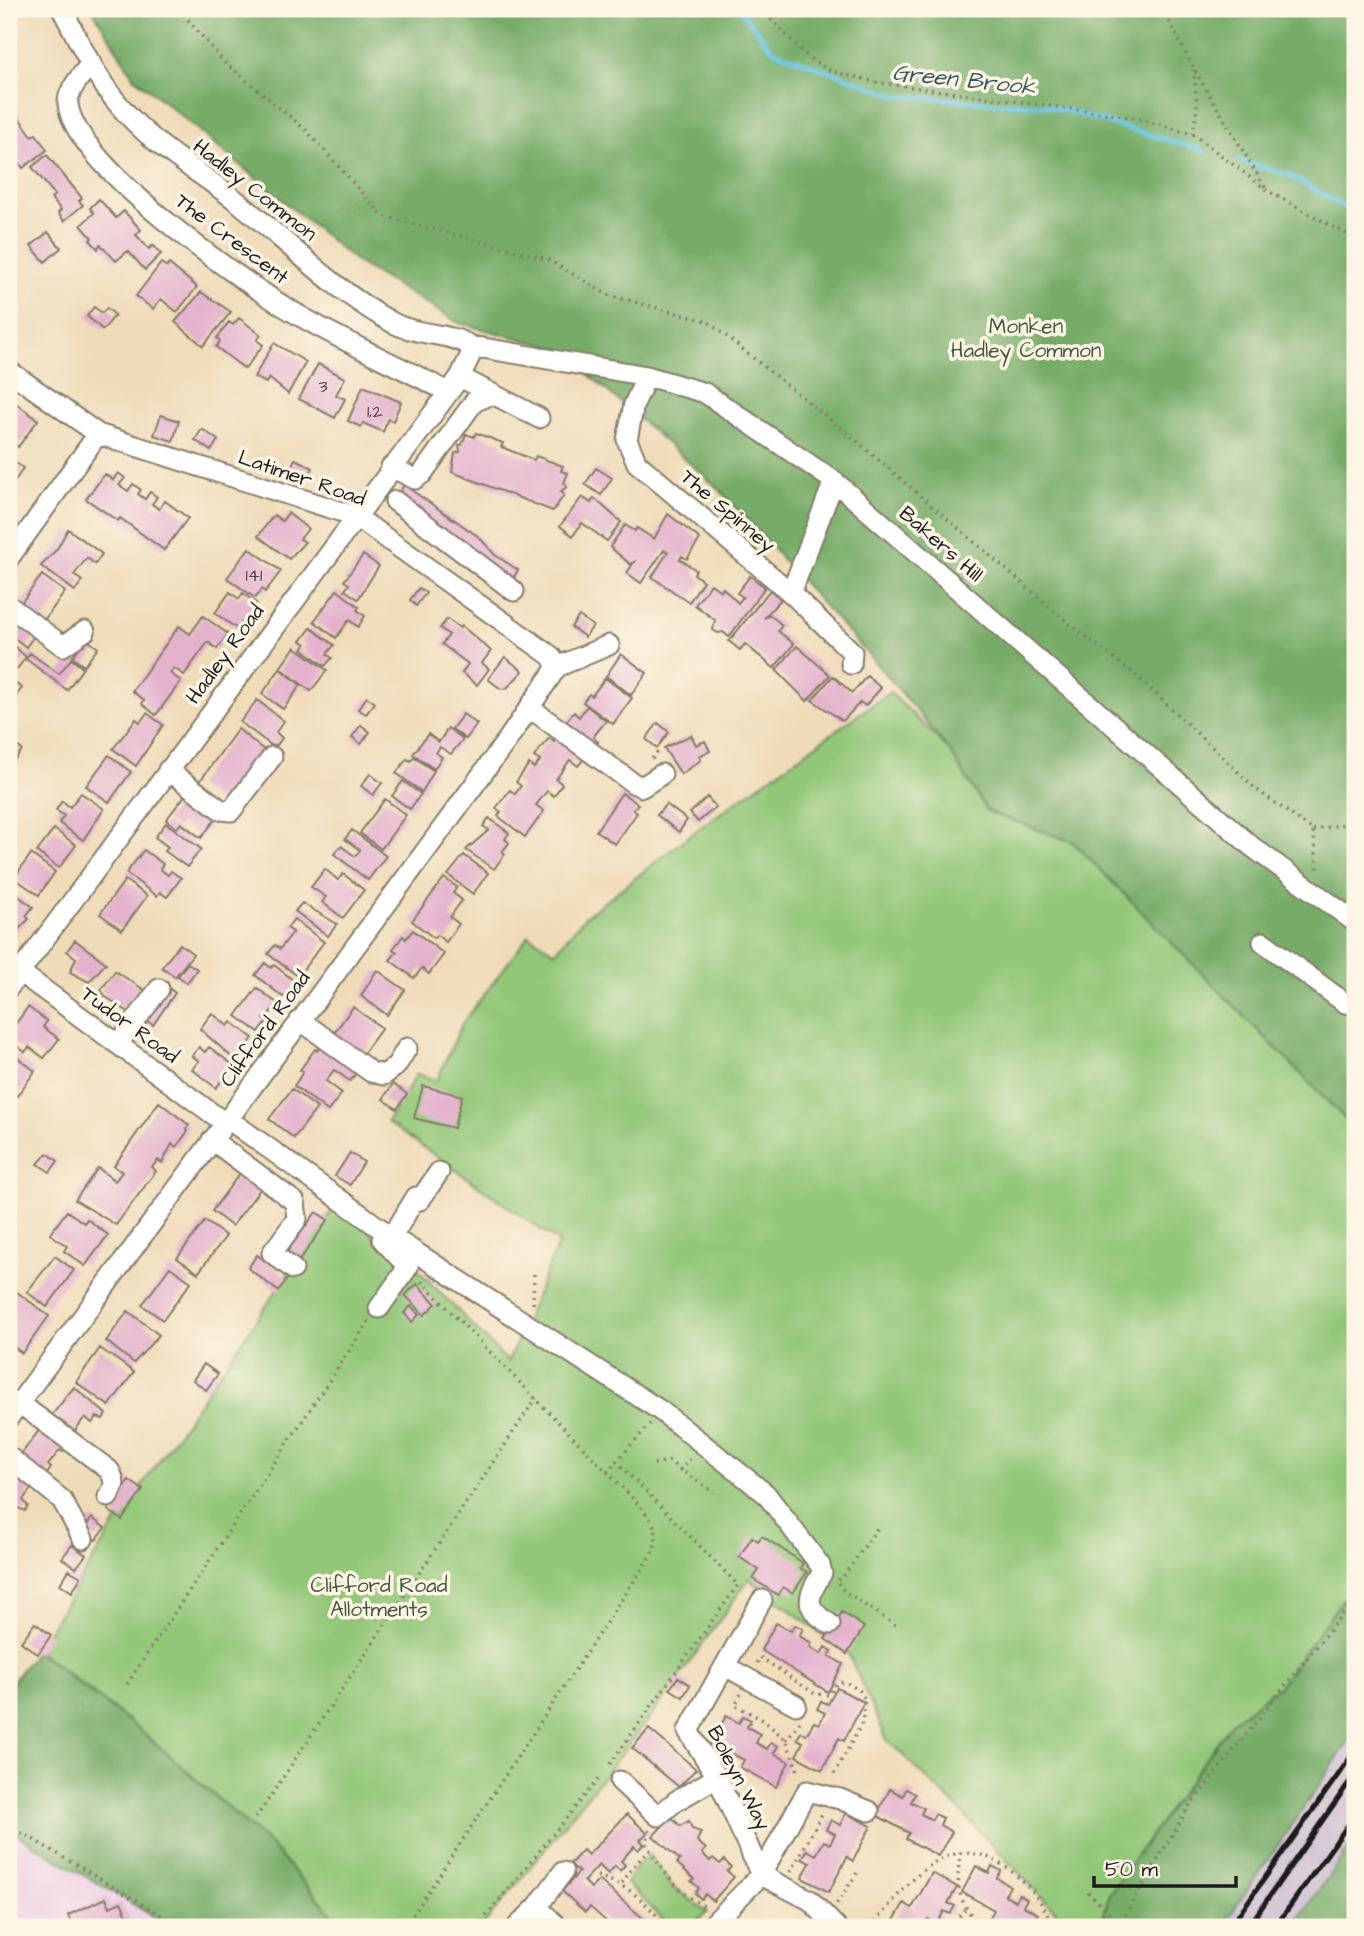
<svg xmlns="http://www.w3.org/2000/svg" width="1364" height="1936" font-family="'Architects Daughter',sans-serif">
<style>
.built{fill:#eed0e7}
.industrial{fill:#ccbed3}
.green{fill:#93c778;stroke:#58724a;stroke-width:2}
.forest{fill:#76ac68;stroke:#496442;stroke-width:2}
.lines{fill:none;stroke-linecap:round;stroke-linejoin:round}
.stream{stroke:#62c3e1;stroke-width:5}
.building{fill:#e4b2cd}
.minor-casing{stroke:#867c6a;stroke-width:23}
.path{stroke:#867c6a;stroke-width:3.5;stroke-dasharray:2 5;stroke-linecap:butt}
.minor{stroke:#fff;stroke-width:19}
.rail{stroke:#1c1c1c;stroke-width:5}
.labels{text-anchor:middle;dominant-baseline:central;stroke-width:7;stroke-linejoin:round;paint-order:stroke}
.number-label{font-size:18px;fill:#4e4248}
.street-label{font-size:21px;fill:#1c1c1c;stroke:#fcf5e5}
.park-label{font-size:21px;fill:#46583c;stroke:#fcf5e5}
.water-label{font-size:23px;font-style:italic;fill:#345661;stroke:#fcf5e5}
</style>
<rect width="100%" height="100%" fill="#fcf5e5"/>
<filter id="ink" filterUnits="userSpaceOnUse"><feTurbulence type="fractalNoise" baseFrequency=".0143" numOctaves="2"/><feDisplacementMap in="SourceGraphic" scale="14" xChannelSelector="R" yChannelSelector="G"/><feConvolveMatrix kernelMatrix="1 2 1 2 8 2 1 2 1" color-interpolation-filters="sRGB"/></filter>
<filter id="wash" filterUnits="userSpaceOnUse"><feTurbulence type="fractalNoise" baseFrequency=".00686" numOctaves="4" result="noise"/><feDisplacementMap in="SourceGraphic" scale="28" xChannelSelector="R" yChannelSelector="G"/><feGaussianBlur stdDeviation="1.57" result="paint"/><feColorMatrix in="noise" values="0 0 0 0 0 0 0 0 0 0 0 0 0 0 0 0 0 1.4 0 .05"/><feComposite in="paint" operator="in"/></filter>
<g filter="url(#wash)">
<rect width="100%" height="100%" fill="#f0dbb9"/>
<path class="built" d="M9,1830L171,1927H9Z"/>
<path class="industrial" d="M1355,1732V1839L1293,1927H1222Z"/>
<path class="green" d="M890,692L950,751L987,812L1073,842L1355,1129V1583L1279,1686L1232,1722L1109,1894L1101,1927H1070L952,1802L887,1740L849,1655L749,1579L650,1718L482,1927H344L269,1844L139,1729L37,1650L112,1529L340,1199L386,1249L392,1243L508,1362L559,1242L387,1122L417,1074L437,1080L462,1024L529,935L555,952L585,917L698,829Z
M649,1855L671,1885L707,1912L689,1927H671L626,1883L637,1865Z"/>
<path class="forest" d="M92,9H1355V1129L1073,842L987,811L949,750L890,679L719,489L560,349L459,323L358,263L133,76Z
M1355,1583V1732L1222,1927H1101L1109,1894L1232,1722L1279,1686Z
M36,1651L139,1729L269,1844L344,1927H171L9,1830V1686Z
M1355,1839V1927H1293Z"/>
<g class="lines">
<path class="stream" d="M739,9L774,51L898,96L1050,106L1205,151
M1238,160L1289,175L1355,213"/>
</g>
<g id="blocks">
<path class="building" d="M9,104L32,136L36,134L47,150L23,168L9,149Z
M47,155L82,198L79,201L83,205L64,221L58,213L61,210L51,198L55,195L32,167Z
M99,199L116,218L124,211L141,230L136,235L149,249L153,245L161,254L145,270L128,251L116,261L100,244L98,249L90,240L92,238L81,225L94,213L90,208Z
M48,232L61,248L45,262L31,246Z
M161,263L167,267L169,264L197,287L177,312L161,299L153,309L136,296Z
M201,292L231,312L203,346L175,322Z
M94,307L102,313L107,308L115,315L103,330L87,316Z
M239,318L261,335L257,340L263,345L245,369L216,347L220,341L217,338L229,322L233,325Z
M274,343L306,362L288,394L269,378L266,383L254,377Z
M318,364L345,378L336,395L345,399L335,418L299,399Z
M363,386L401,402L393,421L388,419L383,432L363,423L361,427L348,421Z
M9,398L38,420L18,447L9,440Z
M161,415L179,421L173,441L154,435Z
M202,429L218,440L211,451L195,440Z
M476,433L503,443L501,447L534,460L536,456L563,466L561,471L568,473L564,483L567,487L561,491L564,495L553,511L452,472L455,453L460,452L459,445H462L466,434L474,437Z
M9,458L23,468L9,491Z
M295,459L313,468L305,482L288,473Z
M596,468L612,478L601,495L585,484Z
M118,473L125,478L119,485L128,491L133,484L141,490L138,494L145,499L150,492L157,497L152,504L159,509L165,501L188,518L164,550L120,518L118,521L86,499L105,474L113,480Z
M404,485L479,537L495,555L518,570L511,582L396,498Z
M582,497L591,503L594,498L621,522L607,541L582,523L573,536L560,526Z
M288,513L308,529L300,539L305,542L289,559L258,536L274,515L282,521Z
M668,514L700,539L687,559L682,556L680,559L696,570L694,574L703,581L689,602L652,577L668,552L664,550L641,583L627,573L634,562L630,564L610,547L625,525L635,531L637,528L654,539Z
M68,529L102,554L95,564L87,558L80,567L74,575L82,581L75,591L41,566L57,549Z
M249,548L281,571L265,592L262,589L255,598L227,578Z
M363,555L379,566L358,599L345,590L349,584L344,581Z
M42,575L65,592L41,624L18,607Z
M750,576L765,587L729,637L723,632L718,633L713,630L715,620L695,605L711,584L721,591L723,588L738,603L743,597L737,593Z
M419,588L426,593L416,606L410,600Z
M337,590L359,607L357,610L365,616L358,627L349,620L336,638L314,621Z
M770,590L781,599L764,618L770,615L782,625L778,631L794,644L774,668L745,644L740,650L729,641Z
M230,592L239,599L243,593L257,604L237,629L215,613Z
M9,612L37,632L26,647L9,634Z
M203,616L228,634L217,649L208,642L184,675L174,668L170,673L181,681L156,715L142,704L144,700L132,691L179,626L190,634Z
M579,616L593,626L585,637L571,627Z
M447,619L460,628L462,626L491,651L482,663L489,669L477,685L462,673L468,664L442,644L449,635L440,628Z
M311,628L334,645L327,654L332,658L325,666L302,649L306,644L301,641Z
M86,639L98,648L84,666L72,657Z
M9,641L26,657L17,669L9,663Z
M797,646L830,675L807,701L776,670Z
M295,647L327,670L311,691L280,668Z
M30,653L59,674L71,659L83,668L67,690L26,659Z
M621,654L647,673L631,695L606,676Z
M505,657L523,671L507,688L501,689L488,679Z
M280,669L301,685L283,709L262,694Z
M833,676L852,693L867,676L881,688L865,706L860,702L843,721L812,700Z
M605,678L632,698L613,724L583,702L589,694L592,696Z
M11,680L22,688L12,701L9,699Z
M367,697L375,703L366,714L358,709Z
M257,700L284,721L276,732L282,738L277,745L272,746L240,722Z
M587,706L606,721L593,737L598,742L592,750L562,727L574,712L579,717Z
M147,713L163,725L136,766L113,749L136,719L140,722Z
M463,714L477,724L466,739L452,729Z
M658,723L669,732L657,748L646,739Z
M361,725L370,732L361,744L352,737Z
M448,728L463,739L451,754L440,747L436,753L442,757L434,769L413,754L428,734L439,742Z
M238,729L265,751L225,806L197,785Z
M691,735L696,745L705,741L710,751L699,756L701,760L681,774L664,748Z
M549,738L554,742L557,738L585,758L578,766L570,760L556,779L562,784L554,796L547,791L536,805L544,811L525,837L498,816L501,812L496,808L510,790L515,794L521,786L516,782L529,764L534,768L540,761L534,757Z
M11,741L22,750L9,767V744Z
M109,755L131,772L109,802L86,786Z
M414,757L434,771L422,792L396,773L407,759L411,761Z
M370,774L382,783L373,795L361,786Z
M403,781L421,794L410,809L392,796Z
M81,793L104,809L83,840L59,823L64,816L56,810L62,801L70,807Z
M622,793L638,804L633,810L637,813L615,844L596,831Z
M186,794L217,817L201,838L181,823L177,828L166,820Z
M707,797L716,807L698,822L690,813Z
M385,799L406,815L381,849L360,833Z
M666,804L687,820L679,832L657,815Z
M489,818L509,833L505,839L509,843L502,852L505,854L494,869L466,850L489,830L483,826Z
M166,823L201,849L187,867L165,851L168,847L155,837Z
M54,829L76,845L59,868L37,852Z
M352,830L386,856L368,880L334,854L341,846L355,856L358,853L360,850L345,839Z
M144,850L163,864L160,869L168,875L171,871L181,878L167,897L160,892L157,896L126,873Z
M31,854L55,872L39,895L14,878Z
M464,855L488,873L473,894L448,875Z
M325,869L338,880L343,874L364,890L343,918L322,902L326,897L311,887Z
M444,878L457,887L453,893L462,900L450,917L459,924L446,942L437,935L434,938L412,921Z
M125,880L147,896L122,930L100,914Z
M9,889L33,907L26,916L29,919L11,937Z
M302,903L337,924L328,936L295,911Z
M294,919L324,942L298,976L268,954L275,945L280,949L293,932L287,928Z
M413,930L444,954L429,974L422,968L414,978L390,960L397,952L393,949L403,936L406,939Z
M75,940L106,963L89,982L70,972L76,958L67,951Z
M180,944L193,954L175,977L162,967Z
M188,963L197,969L187,983L178,976Z
M265,963L271,968L274,965L297,983L289,994L283,997L255,975Z
M377,970L405,990L387,1015L361,996Z
M115,971L149,993L133,1015L106,997L101,990Z
M168,987L175,993L153,1025L146,1020Z
M257,988L278,1004L264,1019L267,1021L259,1032L236,1016Z
M28,1007L47,1021L43,1027L59,1039L44,1058L29,1047L25,1052L9,1040V1033Z
M353,1007L382,1028L359,1059L331,1037Z
M212,1013L228,1026L231,1022L253,1038L236,1061L200,1029Z
M322,1045L357,1072L350,1081L334,1070L326,1081L342,1093L328,1111L294,1086L303,1072L300,1070L315,1049L317,1051Z
M199,1047L205,1052L209,1047L233,1065L216,1088L192,1069L199,1061L192,1056Z
M9,1051L35,1071L17,1096L9,1090Z
M393,1084L407,1094L397,1109L383,1099Z
M423,1086L462,1096L454,1128L414,1118Z
M292,1089L317,1108L294,1138L269,1119Z
M159,1102L189,1125L186,1129L188,1131L176,1147L172,1144L162,1163L158,1160L152,1167L156,1171L116,1225L75,1200L98,1168L115,1181L122,1172L114,1166Z
M47,1153L58,1161L50,1172L38,1164Z
M350,1153L364,1162L350,1185L335,1176Z
M240,1173L261,1188L232,1226L212,1211Z
M67,1211L84,1223L87,1219L108,1235L85,1266L64,1251L67,1246L50,1234Z
M316,1212L328,1220L299,1261L287,1252Z
M205,1221L226,1236L198,1273L177,1258Z
M257,1255L288,1278L278,1291L248,1268Z
M55,1256L74,1270L47,1307L27,1292Z
M170,1267L191,1282L163,1320L142,1305Z
M417,1284L436,1304L424,1315L405,1295Z
M13,1289L49,1316L22,1353L9,1343V1294Z
M411,1306L419,1315L412,1322L404,1313Z
M128,1311L159,1335L134,1363L106,1341Z
M100,1348L134,1372L109,1406L76,1382Z
M204,1364L218,1374L206,1390L193,1380Z
M74,1387L106,1414L103,1419L97,1417L92,1423L85,1417L74,1432L52,1415Z
M43,1425L69,1445L63,1452L60,1450L48,1465L51,1468L45,1477L19,1457Z
M13,1466L35,1483L23,1500L28,1506L25,1511L18,1508L12,1517L9,1515V1472Z
M129,1480L143,1490L122,1520L108,1510Z
M92,1518L105,1528L96,1540L83,1530Z
M762,1536L803,1563L800,1568L807,1572L793,1593L783,1587L778,1595L753,1579L759,1570L739,1557L752,1537L758,1541Z
M72,1545L86,1555L76,1568L62,1558Z
M69,1570L81,1577L72,1592L60,1584Z
M842,1612L864,1627L847,1654L825,1639Z
M35,1623L51,1635L38,1654L21,1642Z
M776,1623L791,1631L795,1625L803,1629L799,1636L812,1643L810,1647L821,1654L825,1647L832,1651L829,1656L843,1664L828,1692L761,1650Z
M678,1677L690,1685L683,1697L670,1689Z
M837,1688L864,1702L844,1741L839,1738L822,1770L796,1756L803,1742L797,1739L801,1732L806,1735L814,1722L819,1724L825,1713L817,1709L821,1701L828,1704Z
M726,1716L739,1723L743,1716L751,1720L747,1727L760,1734L756,1743L767,1749L771,1743L778,1746L774,1753L789,1762L776,1787L740,1767L744,1760L711,1743Z
M649,1729L696,1769L679,1787L632,1748Z
M890,1789L903,1796L906,1789L915,1794L911,1802L924,1808L921,1814L932,1820L935,1814L943,1818L940,1825L952,1832L938,1856L906,1839L909,1833L876,1815Z
M846,1813L871,1826L853,1861L847,1857L829,1892L802,1878L810,1863L802,1859L807,1850L816,1855L824,1841L830,1844L835,1834L826,1829L831,1820L840,1825Z
M627,1814L647,1833L640,1840L644,1844L638,1850L634,1846L621,1861L625,1865L620,1871L615,1866L608,1874L599,1865L584,1881L591,1888L599,1880L653,1927H602L607,1922L590,1907L585,1912L562,1891L579,1872L570,1864L583,1850L588,1855Z
M671,1817L680,1826L689,1821L692,1829L701,1832L697,1841L706,1849L702,1853L710,1861L713,1858L720,1864L724,1860L731,1867L727,1871L734,1877L713,1901L705,1894L701,1899L695,1893L699,1888L691,1881L694,1879L677,1863L680,1860L653,1836Z
M976,1866L989,1873L992,1866L1001,1871L997,1878L1010,1886L1005,1895L1016,1901L1019,1894L1027,1899L1023,1906L1038,1914L1030,1927H1004L989,1919L994,1910L962,1892Z
M932,1873L957,1887L948,1903L955,1906L950,1914L944,1911L937,1924L928,1919L924,1927H890L904,1903L912,1908Z
M106,1898L110,1907L121,1902L132,1926L143,1921L145,1927H64L72,1924L68,1915Z"/>
</g>
</g>
<g filter="url(#ink)">
<use href="#blocks" fill-opacity="0" stroke="#867c6a" stroke-width="2"/>
<g class="lines">
<g class="minor-casing">
<path id="minor" d="M62,9C79,41 95,77 119,105C153,146 197,170 238,202C289,243 337,293 395,324C419,336 448,332 471,346L647,376L705,393L834,481L1251,846L1355,922
M91,63C83,74 67,90 68,104C74,165 247,286 300,316C348,344 399,366 448,392
M9,371L98,434L355,516L551,656L557,667
M647,376L634,404L627,440L637,463L791,593L852,652L851,664
M460,377L539,418
M391,467L415,479L422,474L474,402L490,395
M395,501L514,591
M9,558L98,434
M791,593L834,481
M9,606L63,646L85,631
M557,667L609,645
M530,708L633,783L642,787L662,774
M168,770L221,810L231,811L272,757
M1263,942L1345,1003L1355,1005
M10,965L225,1123
M9,987L460,377L472,352L471,346
M300,1020L371,1072L384,1075L396,1066L407,1048
M118,1044L159,989
M228,1119L392,1237L416,1197L420,1200L439,1172
M212,1140L295,1202L297,1219L272,1253L293,1269
M392,1237L661,1411L766,1494L820,1565L822,1573C807,1598 803,1607 830,1624
M379,1308L408,1267L382,1239
M19,1403L109,1470C116,1481 115,1487 108,1497
M9,1417L508,739L557,667
M9,1457L62,1500L83,1539
M725,1666L796,1705
M620,1781L658,1816L676,1801L717,1777
M761,1875L717,1777L688,1731L762,1600
M761,1875L810,1900L836,1927
M537,1907L558,1927
M517,1927L537,1907L563,1872
M710,1927L761,1875L807,1791L840,1799L869,1811"/>
</g>
<path class="path" d="M179,9L224,62L306,130L383,216L547,259L608,295L707,321L853,438L1071,625L1138,677L1257,790L1313,830L1318,872
M761,9L809,58L831,71L875,82L1131,117L1193,134L1268,191L1355,239
M1163,9L1194,69L1266,189
M1193,134L1197,107L1194,70
M652,759L659,750
M1313,830L1355,822
M533,1304L534,1272
M654,1464L669,1461C684,1474 700,1481 714,1493
M680,1471L690,1459
M607,1472L650,1424
M838,1580L843,1577L878,1527
M838,1583L844,1591L898,1627
M757,1663L760,1657L815,1694L829,1695L837,1683L846,1682L860,1691L865,1699L862,1723L832,1778
M127,1684L369,1321
M741,1694L735,1705L763,1720L786,1740L799,1774
M786,1740L800,1722
M610,1764L738,1585L616,1461
M256,1818L536,1398
M9,1825L181,1927
M650,1830L646,1844C661,1869 678,1893 704,1906
M960,1852C957,1887 955,1901 983,1927
M791,1872L822,1814
M597,1876C630,1886 645,1901 667,1927
M622,1883L636,1863L650,1851
M1088,1892L1119,1924
M837,1904L857,1873
M405,1927L651,1555C662,1534 654,1523 640,1506L421,1281
M477,1927L601,1776
M870,1927C914,1879 950,1820 1016,1875C1032,1889 1047,1906 1051,1927
M950,1927L965,1910
M1118,1927L1190,1805L1355,1598"/>
<use href="#minor" class="minor"/>
<path class="rail" d="M1230,1927L1355,1751
M1248,1927L1355,1774
M1275,1927L1355,1815"/>
</g>
</g>
<g class="labels">
<g class="number-label">
<text x="323" y="386">3</text>
<text x="375" y="411">1,2</text>
<text x="254" y="575">141</text>
</g>
<g class="street-label">
<text transform="translate(255 190) rotate(38)">Hadley Common</text>
<text transform="translate(232 239) rotate(37)">The Crescent</text>
<text transform="translate(302 478) rotate(19)">Latimer Road</text>
<text transform="translate(728 511) rotate(40)">The Spinney</text>
<text transform="translate(941 544) rotate(41)">Bakers Hill</text>
<text transform="translate(225 654) rotate(-54)">Hadley Road</text>
<text transform="translate(130 1025) rotate(36)">Tudor Road</text>
<text transform="translate(265 1029) rotate(-54)">Clifford Road</text>
<text transform="translate(739 1778) rotate(63)">Boleyn Way</text>
</g>
<g class="park-label">
<text x="1026" y="326">Monken<tspan x="1026" dy="24">Hadley Common</tspan></text>
<text x="379" y="1585">Clifford Road<tspan x="379" dy="24">Allotments</tspan></text>
</g>
<g class="water-label">
<text transform="translate(964 80) rotate(6)">Green Brook</text>
</g>
</g>
<rect width="1364" height="1936" fill="none" stroke="#fcf5e5" stroke-width="35"/>
<path d="M1094 1876v10h142v-10" fill="none" stroke="#1c1c1c" stroke-width="3.5"/>
<text x="1105" y="1876" font-size="21" fill="#1c1c1c" stroke="#fcf5e5" stroke-width="5" paint-order="stroke">50 m</text>
</svg>
